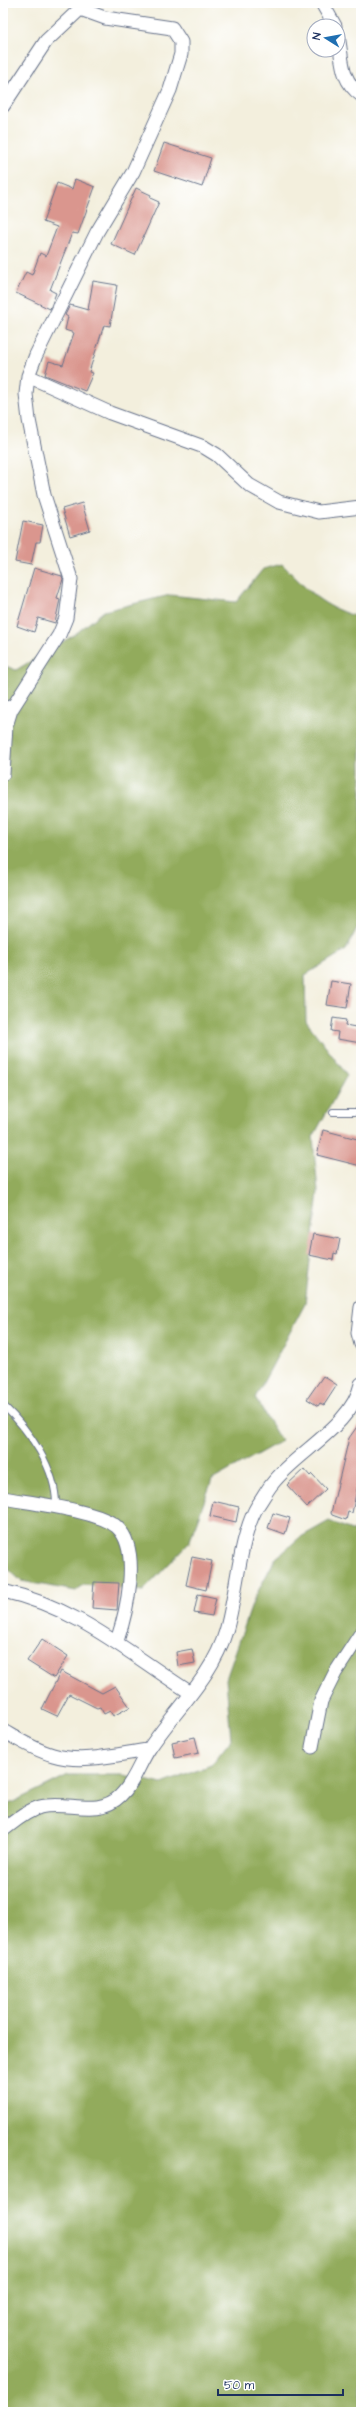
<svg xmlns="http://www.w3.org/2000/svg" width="364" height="2415" font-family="'Architects Daughter',sans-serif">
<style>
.forest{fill:#92ab5c;stroke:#566d5d}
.building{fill:#da968e}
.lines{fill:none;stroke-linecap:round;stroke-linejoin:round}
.service-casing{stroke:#67728a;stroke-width:8}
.minor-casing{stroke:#67728a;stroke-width:15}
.service{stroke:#fff;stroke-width:6}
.minor{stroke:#fff;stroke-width:13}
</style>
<rect width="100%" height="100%" fill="#fff"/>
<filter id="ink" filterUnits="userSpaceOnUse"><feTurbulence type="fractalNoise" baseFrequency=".025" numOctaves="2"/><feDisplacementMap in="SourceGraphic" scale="8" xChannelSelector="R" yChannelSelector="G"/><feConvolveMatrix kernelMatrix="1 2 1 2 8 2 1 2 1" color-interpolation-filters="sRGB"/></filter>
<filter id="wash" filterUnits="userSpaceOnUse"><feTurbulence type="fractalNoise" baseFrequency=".012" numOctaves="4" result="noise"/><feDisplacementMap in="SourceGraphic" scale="16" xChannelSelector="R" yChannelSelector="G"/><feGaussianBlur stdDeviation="0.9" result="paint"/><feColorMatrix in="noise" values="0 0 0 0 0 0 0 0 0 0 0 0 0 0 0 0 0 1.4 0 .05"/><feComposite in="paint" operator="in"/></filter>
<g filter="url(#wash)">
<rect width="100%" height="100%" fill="#f3efdd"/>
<path class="forest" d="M282,564C311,593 320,606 361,618V920L346,950L305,975L306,1021L347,1075L313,1137L318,1192L305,1304L255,1398L281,1441L212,1480L189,1543L143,1591L83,1585L76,1591L21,1581L3,1564V665L16,670L74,635L104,611L170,595L236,602L263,569Z
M329,1521L354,1531L361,1539V2412H3V1810L7,1805L68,1775H124L162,1784L211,1765L231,1740L226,1679L254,1599L275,1559L299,1538Z"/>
<g id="blocks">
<path class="building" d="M164,143L211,158L202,187L154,171Z
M75,179L95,187L78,234L72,233L50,290L56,293L50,309L16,293L26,272L32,275L40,253L46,256L57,227L43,222L57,183L72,189Z
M136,188L151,195L150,198L159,202L135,255L111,244Z
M93,281L117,285L110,326L104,325L89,372L93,373L85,391L45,375L49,361L63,365L74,333L65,330L68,317L65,315L70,305L88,310Z
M82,503L90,530L70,536L62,509Z
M23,521L43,525L40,542H36L31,565L15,562Z
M34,568L62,576L63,579L57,598L60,599L55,623L38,618L34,632L17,626Z
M331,981L351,984L347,1008L327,1005Z
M333,1018L346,1020L345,1025L361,1028V1043L337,1039L338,1032L331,1031Z
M323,1130L361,1140V1166L317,1155Z
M313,1234L340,1239L337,1254L334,1253L333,1260L309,1255Z
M323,1376L337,1385L324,1405L320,1403L318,1406L307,1399Z
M361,1421V1470L352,1513L348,1512L346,1520L332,1515L331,1513L349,1438Z
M304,1469L310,1476L312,1474L326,1489L307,1507L287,1485Z
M213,1501L239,1507L236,1522L210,1516Z
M273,1513L290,1518L285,1534L268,1528Z
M192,1557L212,1561L206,1590L186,1585Z
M94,1582L119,1583L117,1610L92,1608Z
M198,1594L216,1598L212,1616L194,1613Z
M42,1639L68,1656L54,1678L27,1661Z
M192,1649L195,1663L178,1666L176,1652Z
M61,1671L102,1693L115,1686L130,1707L113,1716L110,1711L104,1714L100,1707L97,1708L69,1694L57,1716L42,1709Z
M195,1737L199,1753L175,1758L172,1742Z"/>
</g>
</g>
<g filter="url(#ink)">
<use href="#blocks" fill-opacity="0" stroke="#67728a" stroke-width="1"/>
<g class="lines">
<g class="service-casing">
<path id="service" d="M3,706L13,702
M333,1112H361
M3,1405C29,1430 57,1469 56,1507"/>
</g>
<g class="minor-casing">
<path id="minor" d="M322,3L335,26
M338,36C343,60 340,80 361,95
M3,106L46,41L80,9L84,3
M28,376L110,413L204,447L217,455L249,485L279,502L319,512L361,507
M3,774L6,726L11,710L59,635L66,618L71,579L44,495L29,420L26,394L28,376L36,355L97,232L133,172L170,90L181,54V42L172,28L105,18L80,9
M361,1307L358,1333L361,1344
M3,1498C30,1503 98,1510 117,1527C142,1550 126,1614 117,1641
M3,1591C79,1608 128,1653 191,1693
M3,1731C19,1740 35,1750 53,1755C83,1764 118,1754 148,1750
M312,1747L321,1701L335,1673L361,1633
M3,1830C14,1822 26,1811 40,1807C66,1800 98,1818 120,1796C134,1783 139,1764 149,1749C175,1710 213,1676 226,1631C237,1595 239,1536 258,1505C263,1498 267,1490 272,1484C296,1452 352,1426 361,1384"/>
</g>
<use href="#service" class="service"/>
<use href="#minor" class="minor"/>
</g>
</g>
<rect width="364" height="2415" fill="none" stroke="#fff" stroke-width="16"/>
<g transform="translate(326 38) rotate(281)"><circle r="19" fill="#ffffff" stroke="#a4acbf"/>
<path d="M0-3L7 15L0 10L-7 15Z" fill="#1f6fb2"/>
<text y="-6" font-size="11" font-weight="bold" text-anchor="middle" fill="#1b2f5e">N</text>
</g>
<path d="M218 2389v6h125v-6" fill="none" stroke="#1b2f5e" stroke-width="2"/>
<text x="224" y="2389" font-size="12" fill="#1b2f5e" stroke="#ffffff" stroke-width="3" paint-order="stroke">50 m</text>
</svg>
